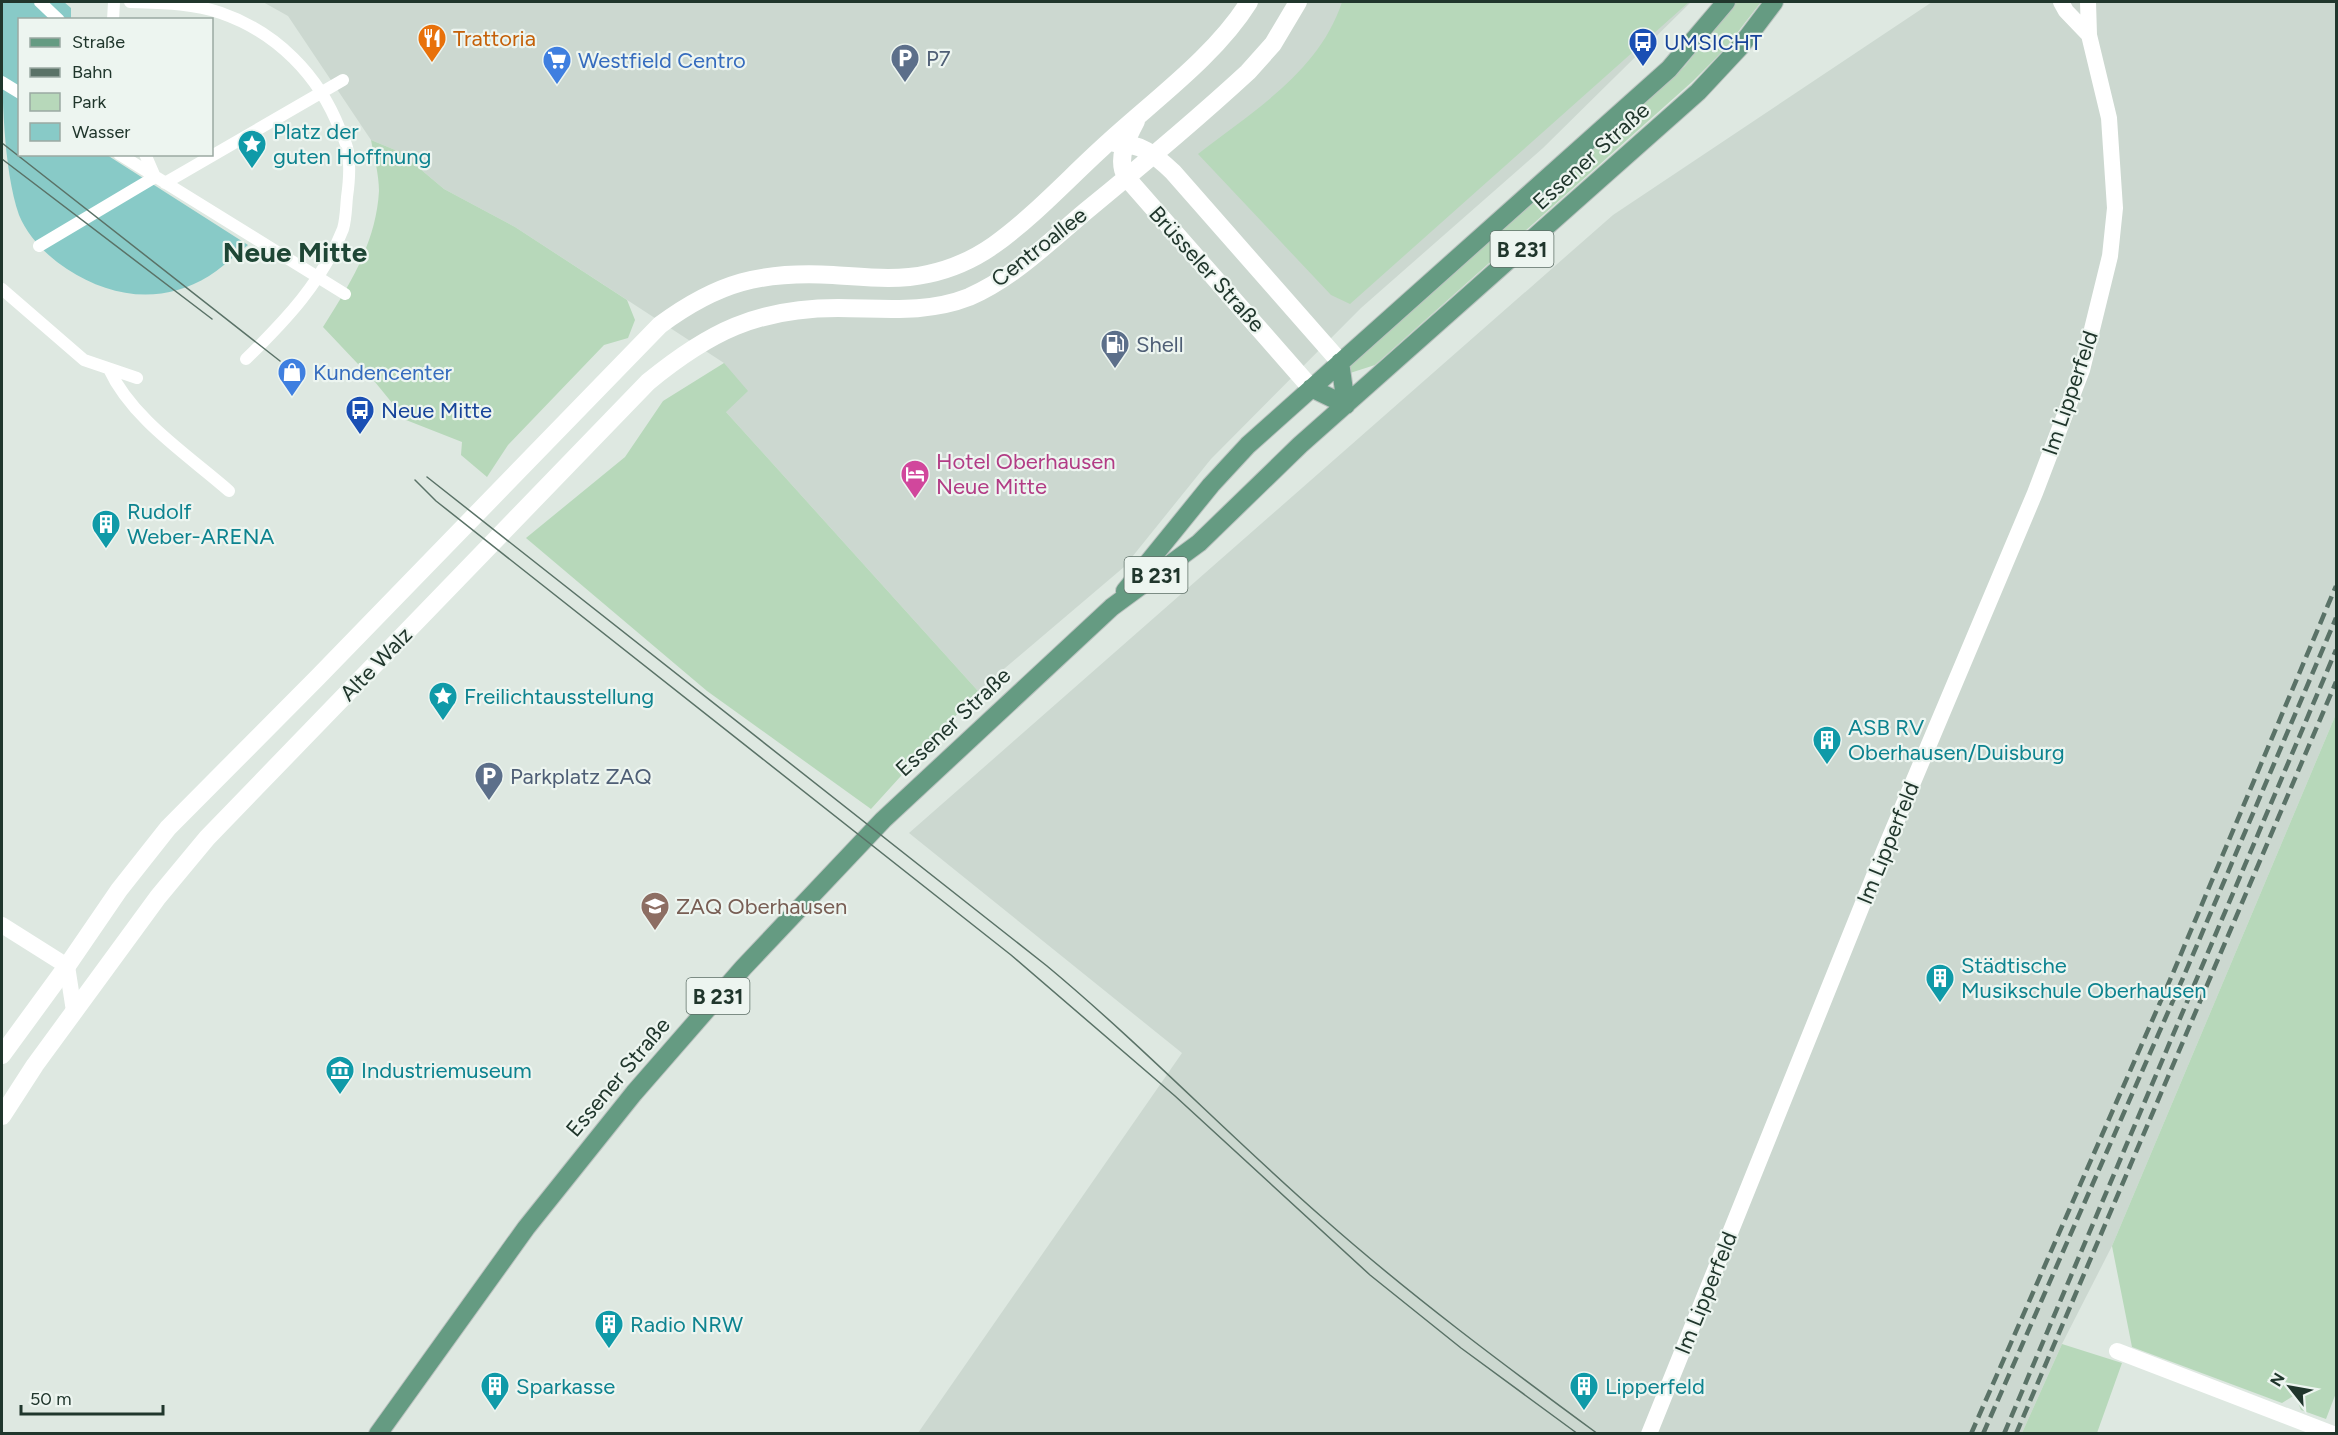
<svg xmlns="http://www.w3.org/2000/svg" width="2338" height="1435" font-family="Figtree,sans-serif">
<style>
.built{fill:#ccd8d0}
.green{fill:#b7d8ba}
.water{fill:#88cac7}
.lines{fill:none;stroke-linecap:round;stroke-linejoin:round}
.primary-casing{stroke:#bcc3c0;stroke-width:20}
.pedestrian{stroke:#fff;stroke-width:12}
.minor{stroke:#fff;stroke-width:16}
.tertiary{stroke:#fff;stroke-width:18}
.primary{stroke:#659b82;stroke-width:18}
.tram{stroke:#5a7267;stroke-width:1.5}
.rail{stroke:#5a7267;stroke-width:4.5;stroke-dasharray:12 6;stroke-linecap:butt}
.labels{text-anchor:middle;dominant-baseline:central;stroke-width:4.5;stroke-linejoin:round;paint-order:stroke}
.shield{fill:#edf5f0;stroke:#5e6f67;stroke-width:1.5}
.shield-label{font-size:21px;font-weight:bold;fill:#20362c}
.food-label{font-size:22px;fill:#c56008;stroke:#edf5f0;text-anchor:start}
.transit-label{font-size:22px;fill:#164399;stroke:#edf5f0;text-anchor:start}
.service-label{font-size:22px;fill:#4e5e75;stroke:#edf5f0;text-anchor:start}
.shop-label{font-size:22px;fill:#366cbe;stroke:#edf5f0;text-anchor:start}
.culture-label{font-size:22px;fill:#0d838f;stroke:#edf5f0;text-anchor:start}
.street-label{font-size:22px;fill:#20362c;stroke:#edf5f0}
.hotel-label{font-size:22px;fill:#b23c85;stroke:#edf5f0;text-anchor:start}
.education-label{font-size:22px;fill:#785e54;stroke:#edf5f0;text-anchor:start}
.district-label{font-size:28px;font-weight:bold;fill:#1e4635;stroke:#edf5f0}
</style>
<rect width="100%" height="100%" fill="#dee8e1"/>
<path class="built" d="M263,2H1691L1543,148L1361,308L1211,459L1124,567L978,691L726,412L724,363L515,227L444,189L400,152L371,140L288,16Z
M1932,2H2336V714L2112,1246L2062,1344L2022,1433H918L1182,1053L909,833L1613,215Z"/>
<path class="green" d="M1342,2H1689L1350,304L1331,295L1198,154C1253,111 1319,72 1342,2Z
M1735,2H1761L1724,50L1693,81L1375,365L1347,374L1349,365L1648,100L1685,66Z
M371,140L400,152L444,189L515,227L627,300L635,320L628,338L604,345L508,445L487,477L461,455L462,442L406,420L375,382L323,327C350,284 376,243 379,191C379,175 374,156 371,140Z
M724,363L748,391L726,412L978,691L871,809L707,691L526,538L625,457L663,401Z
M2336,714V1393L2326,1419L2301,1410L2295,1395L2282,1403L2132,1347L2112,1246Z
M2062,1344L2122,1363L2097,1433H2022Z"/>
<path class="water" d="M2,2H64L71,8V19L20,20V154L107,155L248,245C235,255 223,267 209,276C162,305 111,298 67,269C47,256 28,237 19,215C0,159 2,62 2,2Z"/>
<g class="lines">
<g class="primary-casing">
<path id="primary" d="M1340,362L1346,405
M1311,388L1346,405
M1125,591L1211,485L1248,445L1669,69L1726,2
M378,1434L526,1228L634,1093L743,968L883,820L1112,607L1199,543L1300,445L1698,92L1740,47L1774,2"/>
</g>
<path class="pedestrian" d="M40,2L59,20
M130,2C160,3 192,3 221,13C276,32 319,75 340,130C343,137 347,144 348,152C350,165 349,183 347,197C346,207 346,219 343,229C322,282 286,320 246,359
M113,20L114,2
M2,82L20,93
M119,154L345,294
M165,183L343,80
M39,246L155,177L145,154
M2,289L84,360L137,378
M109,369C132,419 188,455 229,491"/>
<path class="minor" d="M2061,2L2066,11L2089,35
M2,925L67,966L74,1011
M2117,1351L2333,1434
M1649,1434L1884,851L2035,493L2082,370L2110,256L2115,208L2109,118L2089,35L2088,2"/>
<path class="tertiary" d="M1136,121C1127,138 1116,159 1126,177L1311,388
M1114,143C1141,143 1154,154 1173,172L1340,362
M2,1055L67,966L119,890L168,828L318,677L660,325C718,282 761,271 833,275C865,277 897,281 928,274C952,269 974,259 994,245C1033,217 1067,180 1102,148C1150,103 1214,58 1249,2
M2,1116L35,1065L158,897L207,838L648,382C709,332 757,308 838,308C882,308 926,314 969,297C1013,278 1049,242 1086,211C1141,166 1196,120 1248,72L1273,44L1298,2"/>
<use href="#primary" class="primary"/>
<path class="tram" d="M2,143L280,361
M2,159L212,319
M427,477L1047,966C1143,1046 1229,1136 1323,1218C1410,1295 1504,1365 1598,1434
M415,480L436,501L1011,955L1175,1096L1370,1275L1461,1348L1578,1434"/>
<path class="rail" d="M1971,1434L2173,973L2336,586
M1983,1434L2183,978L2336,618
M2004,1434L2336,650
M2016,1434L2336,682"/>
</g>
<defs>
<g id="restaurant-pin" transform="scale(1.5)"><path d="M0 17L-7.5 6A9.5 9.5 0 1 1 7.5 6Z" fill="#e8710a" stroke="#edf5f0"/><path d="M-5-6h1v4h1v-4h1v4h1v-4h1v5L-1.5 .5V6h-2V.5L-5-1ZM5-6V6H3V1.5H1.5Q1.5-4 5-6Z" fill="#fff"/></g>
<g id="bus-pin" transform="scale(1.5)"><path d="M0 17L-7.5 6A9.5 9.5 0 1 1 7.5 6Z" fill="#1a4fb4" stroke="#edf5f0"/><path d="M-5-6H5V4H4V6H2V4H-2V6H-4V4H-5ZM-3.5-4V0h7V-4ZM-3.5 1.2v1.5H-2V1.2ZM2 1.2v1.5H3.5V1.2Z" fill="#fff"/></g>
<g id="parking-pin" transform="scale(1.5)"><path d="M0 17L-7.5 6A9.5 9.5 0 1 1 7.5 6Z" fill="#5c6f8a" stroke="#edf5f0"/><path d="M-3.5-5.5H1a3.5 3.5 0 0 1 0 7H-1V5.5H-3.5ZM-1-3.4V-.6H.8a1.4 1.4 0 0 0 0-2.8Z" fill="#fff"/></g>
<g id="supermarket-pin" transform="scale(1.5)"><path d="M0 17L-7.5 6A9.5 9.5 0 1 1 7.5 6Z" fill="#3f7fe0" stroke="#edf5f0"/><path d="M-6-5.5h2.5l.6 2H6L4.5 2H-2.5L-4.4-4H-6ZM-1.5 3.2a1.3 1.3 0 1 0 .1 0ZM3 3.2a1.3 1.3 0 1 0 .1 0Z" fill="#fff"/></g>
<g id="sight-pin" transform="scale(1.5)"><path d="M0 17L-7.5 6A9.5 9.5 0 1 1 7.5 6Z" fill="#0f9aa8" stroke="#edf5f0"/><path d="M0-6L1.8-2.2L6-1.7L2.9 1.2L3.7 5.4L0 3.3L-3.7 5.4L-2.9 1.2L-6-1.7L-1.8-2.2Z" fill="#fff"/></g>
<g id="fuel-pin" transform="scale(1.5)"><path d="M0 17L-7.5 6A9.5 9.5 0 1 1 7.5 6Z" fill="#5c6f8a" stroke="#edf5f0"/><path d="M-5.5-6h7V0h2V4h1.3V-2.5L3-4.5l.8-.8L6-3V5H2.5V1h-1V6h-7ZM-4.2-4.7v3.2H.2V-4.7Z" fill="#fff"/></g>
<g id="shop-pin" transform="scale(1.5)"><path d="M0 17L-7.5 6A9.5 9.5 0 1 1 7.5 6Z" fill="#3f7fe0" stroke="#edf5f0"/><path d="M-5-2.5h2.3a2.7 3.5 0 0 1 5.4 0H5L5.5 6h-11ZM-1.5-2.5h3a1.5 2.3 0 0 0-3 0Z" fill="#fff"/></g>
<g id="hotel-pin" transform="scale(1.5)"><path d="M0 17L-7.5 6A9.5 9.5 0 1 1 7.5 6Z" fill="#d1479c" stroke="#edf5f0"/><path d="M-6-4.5h1.5V1H6V5H4.5V3h-9V5H-6ZM-4 0a1.8 1.8 0 1 1 3.6 0ZM.5 0V-2.5h3Q6-2.5 6 0Z" fill="#fff"/></g>
<g id="building-pin" transform="scale(1.5)"><path d="M0 17L-7.5 6A9.5 9.5 0 1 1 7.5 6Z" fill="#0f9aa8" stroke="#edf5f0"/><path d="M-4-6H4V6H1V3H-1V6H-4ZM-2.5-4.3h1.7v1.8h-1.7ZM.8-4.3h1.7v1.8H.8ZM-2.5-1h1.7V.8h-1.7ZM.8-1h1.7V.8H.8Z" fill="#fff"/></g>
<g id="school-pin" transform="scale(1.5)"><path d="M0 17L-7.5 6A9.5 9.5 0 1 1 7.5 6Z" fill="#8d6e63" stroke="#edf5f0"/><path d="M0-5L7-2L0 1L-7-2ZM-4 1L0 2.5L4 1V4Q0 6-4 4Z" fill="#fff"/></g>
<g id="museum-pin" transform="scale(1.5)"><path d="M0 17L-7.5 6A9.5 9.5 0 1 1 7.5 6Z" fill="#0f9aa8" stroke="#edf5f0"/><path d="M0-6L6-3V-2H-6V-3ZM-5-1h2V3h-2ZM-1-1h2V3h-2ZM3-1h2V3H3ZM-6 4H6V6H-6Z" fill="#fff"/></g>
</defs>
<g fill-rule="evenodd">
<use href="#restaurant-pin" x="432" y="38"/>
<use href="#bus-pin" x="1643" y="42"/>
<use href="#parking-pin" x="905" y="58"/>
<use href="#supermarket-pin" x="557" y="60"/>
<use href="#sight-pin" x="252" y="144"/>
<use href="#fuel-pin" x="1115" y="344"/>
<use href="#shop-pin" x="292" y="372"/>
<use href="#bus-pin" x="360" y="410"/>
<use href="#hotel-pin" x="915" y="474"/>
<use href="#building-pin" x="106" y="524"/>
<use href="#sight-pin" x="443" y="696"/>
<use href="#building-pin" x="1827" y="740"/>
<use href="#parking-pin" x="489" y="776"/>
<use href="#school-pin" x="655" y="906"/>
<use href="#building-pin" x="1940" y="978"/>
<use href="#museum-pin" x="340" y="1070"/>
<use href="#building-pin" x="609" y="1324"/>
<use href="#building-pin" x="495" y="1386"/>
<use href="#building-pin" x="1584" y="1386"/>
</g>
<g class="labels">
<g class="shield">
<rect x="1490.5" y="231" width="63" height="36" rx="4.5"/>
<rect x="1124.5" y="557" width="63" height="36" rx="4.5"/>
<rect x="686.5" y="978" width="63" height="36" rx="4.5"/>
</g>
<g class="shield-label">
<text x="1522" y="249">B 231</text>
<text x="1156" y="575">B 231</text>
<text x="718" y="996">B 231</text>
</g>
<g class="food-label">
<text x="453" y="38">Trattoria</text>
</g>
<g class="transit-label">
<text x="1664" y="42">UMSICHT</text>
<text x="381" y="410">Neue Mitte</text>
</g>
<g class="service-label">
<text x="926" y="58">P7</text>
<text x="1136" y="344">Shell</text>
<text x="510" y="776">Parkplatz ZAQ</text>
</g>
<g class="shop-label">
<text x="578" y="60">Westfield Centro</text>
<text x="313" y="372">Kundencenter</text>
</g>
<g class="culture-label">
<text x="273" y="131">Platz der<tspan x="273" dy="25">guten Hoffnung</tspan></text>
<text x="127" y="511">Rudolf<tspan x="127" dy="25">Weber-ARENA</tspan></text>
<text x="464" y="696">Freilichtausstellung</text>
<text x="1848" y="727">ASB RV<tspan x="1848" dy="25">Oberhausen/Duisburg</tspan></text>
<text x="1961" y="965">Städtische<tspan x="1961" dy="25">Musikschule Oberhausen</tspan></text>
<text x="361" y="1070">Industriemuseum</text>
<text x="630" y="1324">Radio NRW</text>
<text x="516" y="1386">Sparkasse</text>
<text x="1605" y="1386">Lipperfeld</text>
</g>
<g class="street-label">
<text transform="translate(1591 156) rotate(-42)">Essener Straße</text>
<text transform="translate(1039 247) rotate(-38)">Centroallee</text>
<text transform="translate(1207 269) rotate(48)">Brüsseler Straße</text>
<text transform="translate(2070 393) rotate(-71)">Im Lipperfeld</text>
<text transform="translate(376 664) rotate(-46)">Alte Walz</text>
<text transform="translate(953 722) rotate(-43)">Essener Straße</text>
<text transform="translate(1888 843) rotate(-68)">Im Lipperfeld</text>
<text transform="translate(618 1077) rotate(-50)">Essener Straße</text>
<text transform="translate(1706 1293) rotate(-68)">Im Lipperfeld</text>
</g>
<g class="hotel-label">
<text x="936" y="461">Hotel Oberhausen<tspan x="936" dy="25">Neue Mitte</tspan></text>
</g>
<g class="education-label">
<text x="676" y="906">ZAQ Oberhausen</text>
</g>
<g class="district-label">
<text x="295" y="252">Neue Mitte</text>
</g>
</g>
<rect width="2338" height="1435" fill="none" stroke="#20362c" stroke-width="6"/>
<rect x="18" y="18" width="195" height="138" fill="#edf5f0" stroke="#9ba9a2" stroke-width="1.5"/>
<rect x="30" y="38" width="30" height="9" fill="#659b82" stroke="#9ba9a2" stroke-width="1.5"/>
<text x="72" y="48" font-size="18" fill="#20362c">Straße</text>
<rect x="30" y="68" width="30" height="9" fill="#5a7267" stroke="#9ba9a2" stroke-width="1.5"/>
<text x="72" y="78" font-size="18" fill="#20362c">Bahn</text>
<rect x="30" y="93" width="30" height="18" fill="#b7d8ba" stroke="#9ba9a2" stroke-width="1.5"/>
<text x="72" y="108" font-size="18" fill="#20362c">Park</text>
<rect x="30" y="123" width="30" height="18" fill="#88cac7" stroke="#9ba9a2" stroke-width="1.5"/>
<text x="72" y="138" font-size="18" fill="#20362c">Wasser</text>
<g transform="translate(2290 1387) rotate(301)" stroke="#edf5f0" stroke-width="4.5" paint-order="stroke">
<path d="M0-4.5L10 22L0 15L-10 22Z" fill="#20362c"/>
<text y="-9" font-size="16" font-weight="bold" text-anchor="middle" fill="#20362c">N</text>
</g>
<path d="M21 1405v9h142v-9" fill="none" stroke="#20362c" stroke-width="3"/>
<text x="30" y="1405" font-size="18" fill="#20362c" stroke="#edf5f0" stroke-width="4.5" paint-order="stroke">50 m</text>
</svg>
